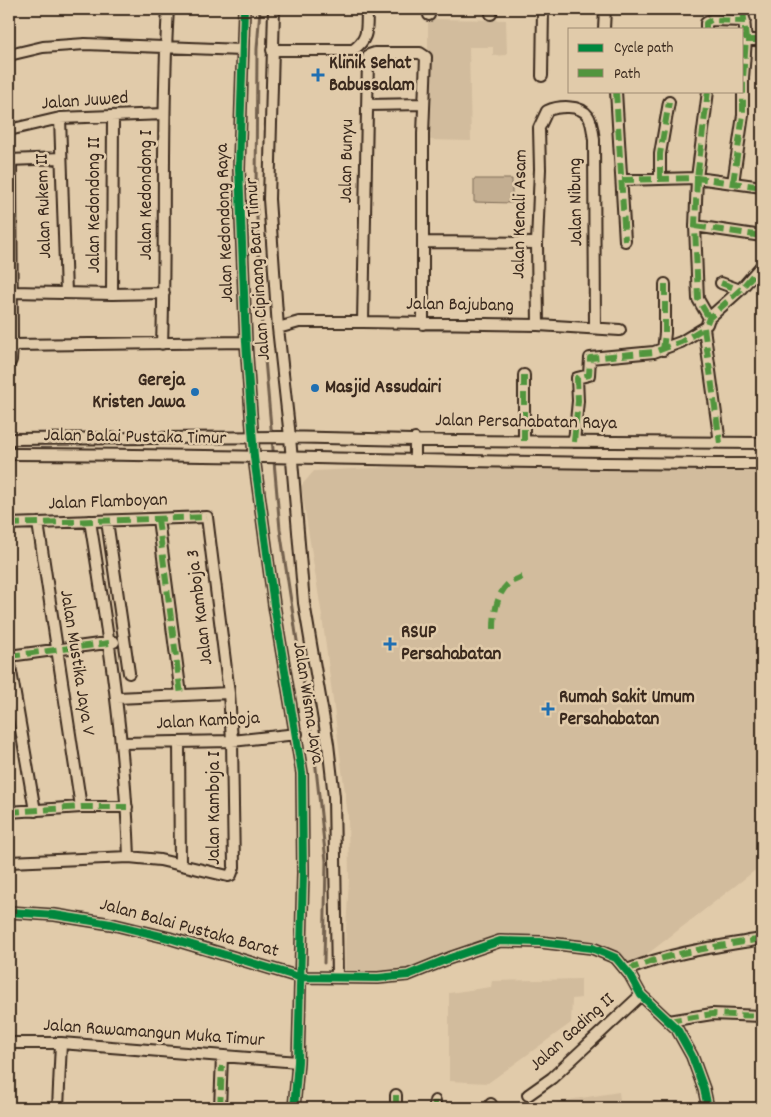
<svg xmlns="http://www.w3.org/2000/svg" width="771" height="1117" font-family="Dekko,sans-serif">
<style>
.built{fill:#d2bc9d}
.green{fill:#c3ae91;stroke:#7f6c58}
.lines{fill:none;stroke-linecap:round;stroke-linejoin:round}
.stream{stroke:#73614d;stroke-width:3}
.minor-casing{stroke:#3b2a1e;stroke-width:14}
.minor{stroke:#e1cbaa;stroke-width:10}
.quiet{stroke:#51953d;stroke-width:6;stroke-dasharray:12 6;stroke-linecap:butt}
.cycleway-casing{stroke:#e1cbaa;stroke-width:11}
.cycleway{stroke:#00873e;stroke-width:8}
.poi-dot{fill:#1f6fb2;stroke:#e1cbaa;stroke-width:2}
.labels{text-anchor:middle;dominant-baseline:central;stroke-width:5;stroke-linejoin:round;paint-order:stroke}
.poi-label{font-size:19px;font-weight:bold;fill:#3b2a1e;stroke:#e1cbaa;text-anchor:start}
.street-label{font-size:19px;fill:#3b2a1e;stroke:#e1cbaa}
</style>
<rect width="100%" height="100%" fill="#e1cbaa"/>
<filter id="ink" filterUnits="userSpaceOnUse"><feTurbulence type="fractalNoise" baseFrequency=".02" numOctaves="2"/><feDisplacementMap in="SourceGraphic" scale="10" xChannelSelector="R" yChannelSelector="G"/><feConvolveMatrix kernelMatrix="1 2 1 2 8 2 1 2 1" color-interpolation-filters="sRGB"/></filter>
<g filter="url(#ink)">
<path class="built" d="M428,19L506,20L507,55L493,56V47H469L471,141L428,140Z
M545,466L762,471V865L632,966L621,957L499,940L401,974L345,977V945L349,880L348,816L322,616L301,486L314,471L393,467Z
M581,979V998L572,999L571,1023L488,1083L449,1081V993L491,987L492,981Z
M619,1092L621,1108H558L556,1102Z"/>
<path class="green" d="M474,179H512V203L474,202Z"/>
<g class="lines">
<path class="stream" d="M260,9L257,49L256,194L261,314L280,529L315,759L326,861L324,963"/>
<g class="minor-casing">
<path id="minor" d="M244,9L239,169L246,342L254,457L274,605L302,773L303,873L298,1062L294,1108
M274,9L269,199L278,328L290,437L304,603L328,744L334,797L337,977
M491,14V9
M429,15V9
M604,29L605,9
M706,29V23L711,20L745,21
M746,40H762
M272,50H353C370,38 366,28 367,9
M9,55L43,47L85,44L242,50
M542,76L543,9
M616,91L625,241
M708,91L697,178L695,226L698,299L709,318
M367,105L424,104
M60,118L66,293
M9,130L60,118L164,114
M9,160L61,158
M660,179V154L669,102
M622,180L697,178L762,187
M733,183L743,115V78L746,40L743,9
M695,226L762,236
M423,242L537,243
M721,283L740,290
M12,292L112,294L164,293
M112,294L113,117
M363,322L368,58L369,55L375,53H420L426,57L423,134V324
M707,324L709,318L740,290L762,265
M538,325L537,243L540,169L539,128L547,111C558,106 580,104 588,116C592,121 593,133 594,140L595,328
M278,328L299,322H363L538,325L620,330
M704,328L720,443
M162,344C166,232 161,120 168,9
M12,345L246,342
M663,350L665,333V284
M9,364L11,360L12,345L11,160
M524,375V441
M9,439L281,437L456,441L762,443
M415,439V459
M574,442L578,401L577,378L589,375L590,358L654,352L681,342L704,328
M9,454C260,454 511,465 762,464
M158,519L181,695
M90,521C108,633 125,744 129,857
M107,521L129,673
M38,523L81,807
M9,524L207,517L229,693L232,741L234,867L231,875L228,876L160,860L129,857L9,862
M9,656L114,642
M9,660L35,811
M117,698L229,693
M179,742L180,864
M121,743L232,741L297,734
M9,812L81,807H127
M9,912L55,915L111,924L169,938L299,977L378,978L408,975L450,958L500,941L540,942L592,948L616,958L630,975L641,995L677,1029L692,1056L704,1089L708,1108
M627,970C673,952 714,947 762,939
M669,1021L712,1014L762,1016
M9,1043H61L298,1062
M396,1095V1108
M528,1095L552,1078L641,995
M58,1108L61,1043
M220,1108L222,1056
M435,1108V1101
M490,1108L491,1104"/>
</g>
<use href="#minor" class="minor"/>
<path class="quiet" d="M706,29V23L711,20L745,21
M746,40H762
M616,91L625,241
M708,91L697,178L695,226L698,299L709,318
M660,179V154L669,102
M622,180L697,178L762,187
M733,183L743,115V78L746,40L743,9
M695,226L762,236
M721,283L740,290
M707,323L709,318L740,290L762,265
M704,328L720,443
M663,350L665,333V284
M524,375V441
M574,442L578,401L577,378L589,375L590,358L654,352L681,342L704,328
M158,519L181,695
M9,524L207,517
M494,629C494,615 496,595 508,584C512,581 518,579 522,577
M9,656L109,643
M9,812L81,807H127
M627,970C673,952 714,947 762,939
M669,1021L712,1014L762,1016
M396,1095V1108
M220,1108L222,1066
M435,1108V1101
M490,1108L491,1104"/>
<g class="cycleway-casing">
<path id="cycleway" d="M244,9L239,169L246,342L254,457L274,605L302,773L303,873L298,1062L294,1108
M9,912L55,915L111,924L169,938L299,977L378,978L408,975L450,958L500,941L540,942L592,948L616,958L630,975L641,995L677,1029L692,1056L704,1089L708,1108"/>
</g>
<use href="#cycleway" class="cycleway"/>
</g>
</g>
<g class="poi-dot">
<path d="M315.5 67.5h5v5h5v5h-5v5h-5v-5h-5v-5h5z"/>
<circle cx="315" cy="388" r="5"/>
<circle cx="195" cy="392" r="5"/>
<path d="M387.5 636.5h5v5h5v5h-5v5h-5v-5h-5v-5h5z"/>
<path d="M545.5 701.5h5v5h5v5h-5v5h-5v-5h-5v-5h5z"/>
</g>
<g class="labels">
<g class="poi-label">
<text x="329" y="64">Klinik Sehat<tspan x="329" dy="22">Babussalam</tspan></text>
<text x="185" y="381" text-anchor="end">Gereja<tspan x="185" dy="22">Kristen Jawa</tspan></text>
<text x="325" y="388">Masjid Assudairi</text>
<text x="401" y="633">RSUP<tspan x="401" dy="22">Persahabatan</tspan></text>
<text x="559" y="698">Rumah Sakit Umum<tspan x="559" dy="22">Persahabatan</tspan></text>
</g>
<g class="street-label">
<text transform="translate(85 102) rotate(-4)">Jalan Juwed</text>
<text transform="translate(348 161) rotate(-89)">Jalan Bunyu</text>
<text transform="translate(147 195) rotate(-90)">Jalan Kedondong I</text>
<text transform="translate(577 202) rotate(-91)">Jalan Nibung</text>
<text transform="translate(95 205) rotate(-90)">Jalan Kedondong II</text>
<text transform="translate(45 206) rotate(-92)">Jalan Rukem II</text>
<text transform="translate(521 214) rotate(-89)">Jalan Kenali Asam</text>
<text transform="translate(226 223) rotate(-92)">Jalan Kedondong Raya</text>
<text transform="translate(259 269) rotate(-94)">Jalan Cipinang Baru Timur</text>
<text transform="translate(460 306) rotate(1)">Jalan Bajubang</text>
<text transform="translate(526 423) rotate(1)">Jalan Persahabatan Raya</text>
<text transform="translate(135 438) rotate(1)">Jalan Balai Pustaka Timur</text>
<text transform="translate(108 503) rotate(-2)">Jalan Flamboyan</text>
<text transform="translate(201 607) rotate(-97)">Jalan Kamboja 3</text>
<text transform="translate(76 663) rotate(81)">Jalan Mustika Jaya V</text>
<text transform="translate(307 703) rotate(81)">Jalan Wisma Jaya</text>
<text transform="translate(208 722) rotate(-3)">Jalan Kamboja</text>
<text transform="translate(215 808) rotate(-90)">Jalan Kamboja I</text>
<text transform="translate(189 929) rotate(15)">Jalan Balai Pustaka Barat</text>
<text transform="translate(573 1033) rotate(-42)">Jalan Gading II</text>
<text transform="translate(154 1034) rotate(4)">Jalan Rawamangun Muka Timur</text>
</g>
</g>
<rect width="771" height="1117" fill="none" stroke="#e1cbaa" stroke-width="30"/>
<rect x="15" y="15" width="741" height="1087" fill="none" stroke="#3b2a1e" stroke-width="2" filter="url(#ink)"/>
<rect x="568" y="28" width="175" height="65" fill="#e1cbaa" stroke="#9f8b72"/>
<rect x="578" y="44" width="25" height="8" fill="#00873e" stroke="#9f8b72"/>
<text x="614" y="52" font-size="15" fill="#3b2a1e">Cycle path</text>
<rect x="578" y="69" width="25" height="8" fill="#51953d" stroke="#9f8b72"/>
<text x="614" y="78" font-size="15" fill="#3b2a1e">Path</text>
</svg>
